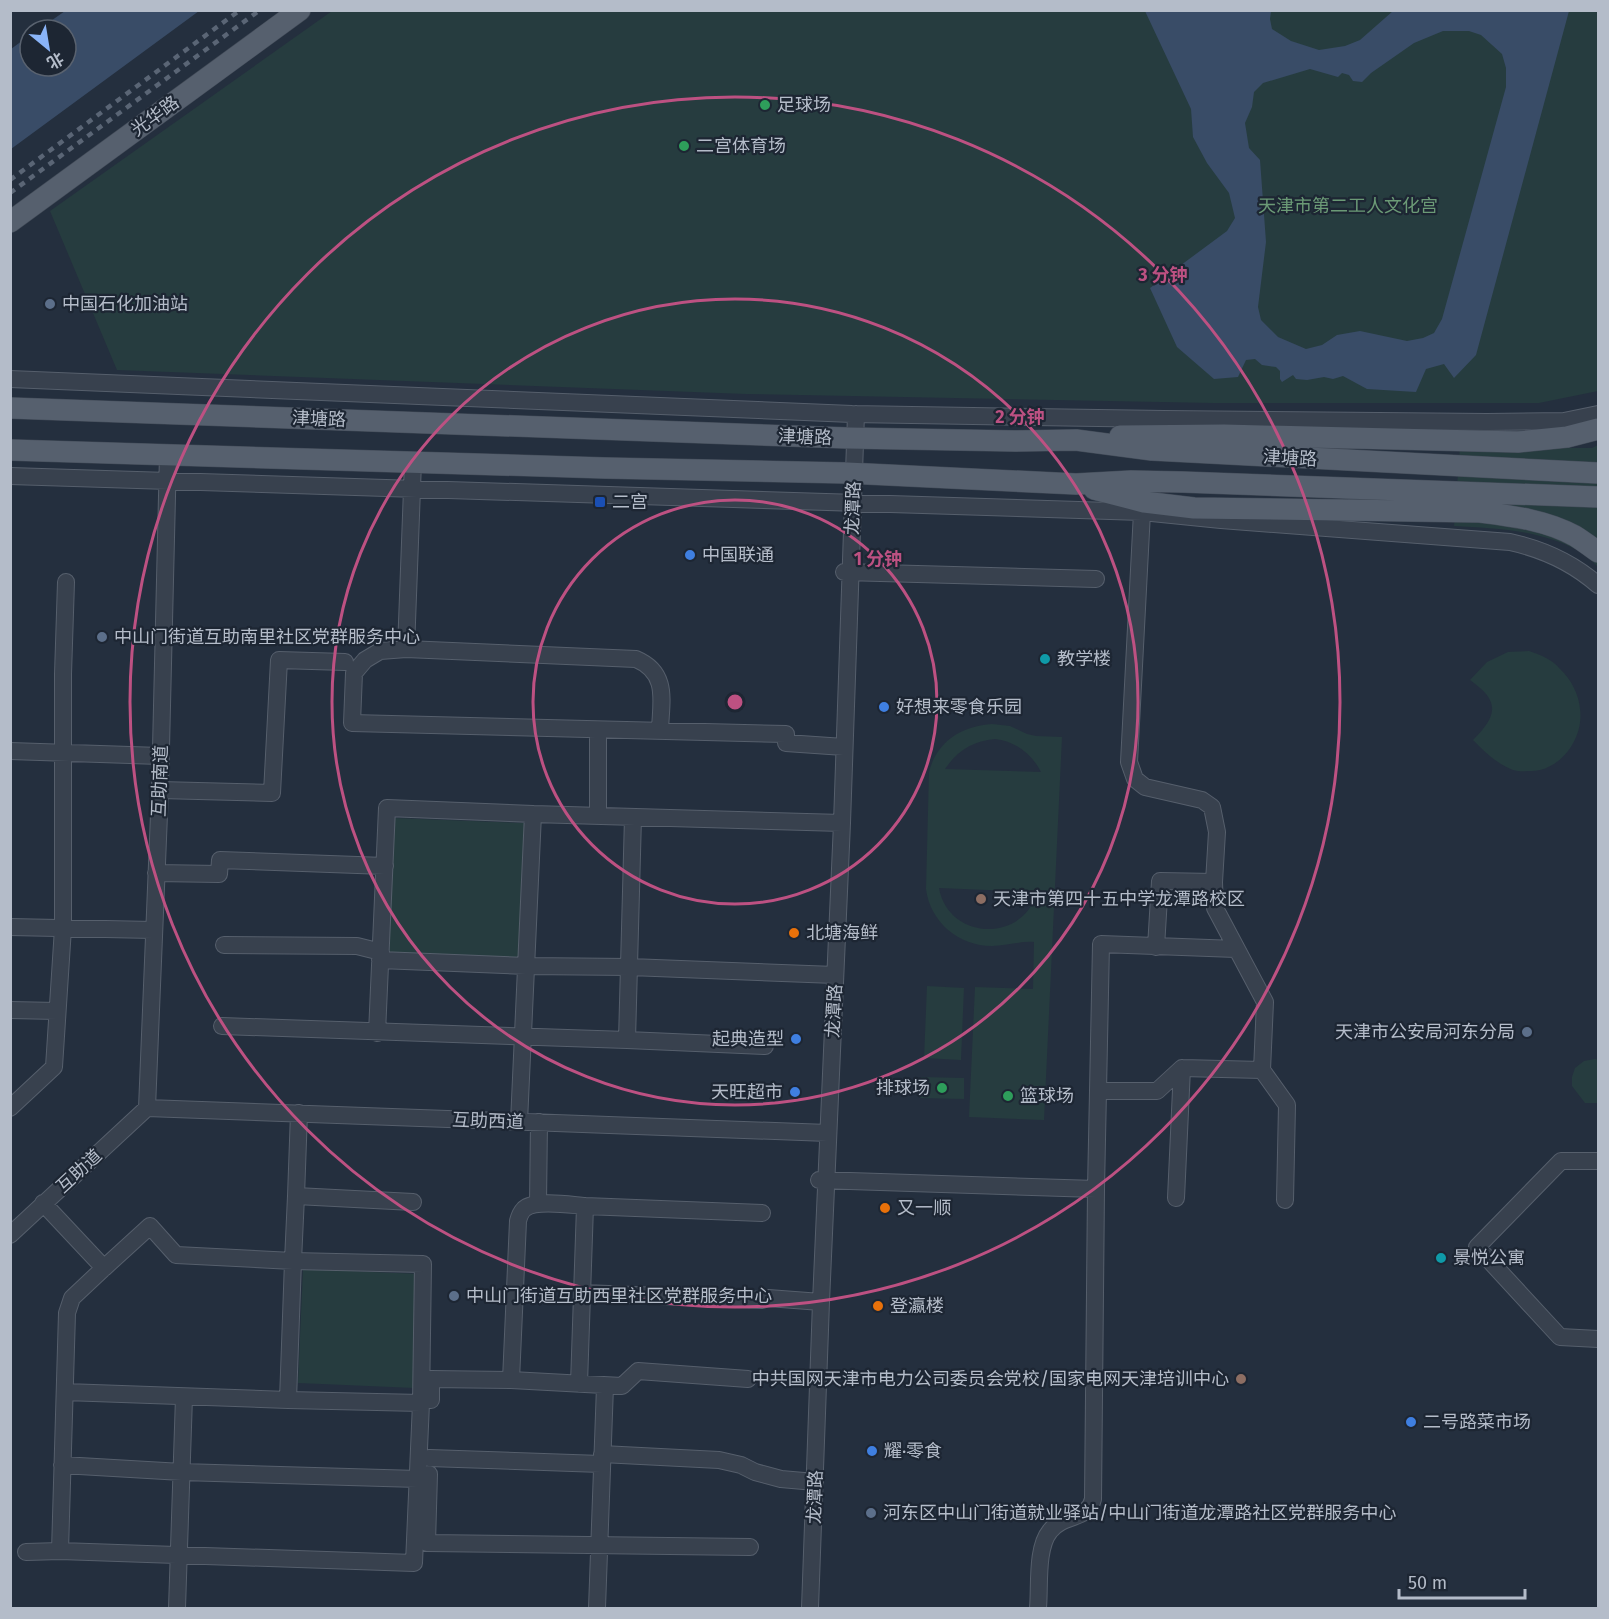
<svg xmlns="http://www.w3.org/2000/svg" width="1609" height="1619" font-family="'Fira Sans','Noto Sans SC',sans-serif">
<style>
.green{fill:#263c3f;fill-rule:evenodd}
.water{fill:#394c67;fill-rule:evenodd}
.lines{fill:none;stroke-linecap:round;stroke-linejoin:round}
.minor-casing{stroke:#565f6c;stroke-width:18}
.major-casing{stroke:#414a57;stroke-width:22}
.minor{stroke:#38414e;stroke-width:16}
.major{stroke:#56606e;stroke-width:21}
.rail{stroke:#5a6575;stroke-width:4.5;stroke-dasharray:6 6;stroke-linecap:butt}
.ring{fill:none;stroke:#bd5182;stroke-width:3}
.leisure-dot{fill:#2e9e5b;stroke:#1d2633;stroke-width:2}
.service-dot{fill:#5c6f8a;stroke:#1d2633;stroke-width:2}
.transit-dot{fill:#1a4fb4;stroke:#1d2633;stroke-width:2}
.shop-dot{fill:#3f7fe0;stroke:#1d2633;stroke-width:2}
.culture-dot{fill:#0f9aa8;stroke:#1d2633;stroke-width:2}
.education-dot{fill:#8d6e63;stroke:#1d2633;stroke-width:2}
.food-dot{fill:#e8710a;stroke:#1d2633;stroke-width:2}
.labels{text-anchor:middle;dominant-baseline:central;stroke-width:4.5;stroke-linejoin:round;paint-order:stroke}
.poi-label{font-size:18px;fill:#b4bcc9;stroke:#1d2633;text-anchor:start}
.street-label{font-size:18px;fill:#b4bcc9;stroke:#1d2633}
.park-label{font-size:18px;fill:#6b9a76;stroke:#1d2633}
.centre{fill:#bd5182;stroke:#1d2633;stroke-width:3}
.ring-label{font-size:18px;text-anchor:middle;font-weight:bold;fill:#bd5182;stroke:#1d2633;stroke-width:4.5;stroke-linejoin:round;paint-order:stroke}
</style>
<rect width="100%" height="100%" fill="#242f3e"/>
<path class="green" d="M332,11H1598V391L1539,403H1213L746,394L117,370L50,211Z
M1598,445V567C1592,561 1585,554 1577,550C1541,530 1494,528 1454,526L1460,447L1592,448Z
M1529,651C1540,655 1552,659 1560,669C1571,679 1579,695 1580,709C1584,738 1561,770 1532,771C1526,771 1519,772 1513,770C1496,763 1486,753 1473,740C1498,715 1500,701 1470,680L1487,662L1508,652Z
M992,724L1010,726L1027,734L1036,736L1062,737L1044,1120L969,1117L975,987L1033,989L1034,942C1020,941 1006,946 992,946C959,946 930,922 926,889L929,772C937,741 962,726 992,724ZM995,739C1015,741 1032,754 1041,772L945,769C957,751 973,741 995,739ZM939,888L1036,892H1037C1023,944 948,940 939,888Z
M394,818L524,823L520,960L389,955Z
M927,986L964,988L961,1060L924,1058Z
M1595,1059L1598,1060V1103H1585L1572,1086V1077L1575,1068L1584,1061Z
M921,1077L964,1078V1099L920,1098Z
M303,1269L420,1274L415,1388L298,1383Z"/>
<path class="water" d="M65,11H199L11,149V49L30,35V66H66V30H38Z
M1145,11H1271L1270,19L1272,29L1291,41L1319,50L1345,46L1360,40L1393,11H1569L1476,355L1454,378L1444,364L1426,369L1416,392L1367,389L1343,376L1333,379L1324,377L1307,380L1296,379L1293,375L1282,382L1280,379V371L1276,367L1262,365L1255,359L1246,360L1238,377L1214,379L1177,347L1150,288L1227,231L1235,218L1229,193L1207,163L1193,137L1191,109ZM1443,31H1469L1481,35L1502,54L1506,68V87L1442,319L1434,333L1423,338L1407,341L1360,331L1337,335L1322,345L1306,349L1278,337L1261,320L1258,307L1266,242L1260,160L1249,148L1245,123L1252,107L1254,92L1263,83L1310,69L1338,77L1342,73L1349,75L1353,81L1362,82L1371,73L1414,43Z"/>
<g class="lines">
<g class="minor-casing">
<path id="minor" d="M10,379L852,414L1164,419L1487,422L1564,421L1598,414
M10,476L1142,512L1221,520L1510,542C1542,549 1573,563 1598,585
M1144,503L1142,512L1129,762L1135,779L1145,787L1202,800L1212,807L1217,832L1214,882L1215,908L1265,1002L1262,1070L1287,1105L1285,1200
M844,572L1096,579
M406,649L413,462
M598,730V816
M660,730C661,701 669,673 636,659L406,649L380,651L365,660L354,673L352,723L786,734V743L844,747
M10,751L160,756
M160,790L272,793L279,660L345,662
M156,873L219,874L220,860L385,866
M10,927L153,930
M224,945L357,946L381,952
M1156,947L1160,881L1214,882
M380,960L526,966L630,967L835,975
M10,1010L57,1011
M222,1026L627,1040L765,1046
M377,1033L387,808L533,814L842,823
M627,1040L633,817
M1098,1091H1157L1182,1068
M10,1108L54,1067L63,928V674L66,582
M147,1108L828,1133
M147,1108L160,790L168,454
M519,1122L533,814
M1598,1161H1561L1477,1247L1560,1337L1598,1339
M819,1180L1096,1189
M296,1196L299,1113
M1176,1198L1182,1068L1262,1070
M43,1203L104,1268L150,1226L176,1255L293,1261L296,1196L413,1202
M538,1203L539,1122
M10,1235L147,1108
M583,1293L762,1300L768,1298L821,1302
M511,1380L518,1221C519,1217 521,1212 524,1209C535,1199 571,1205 585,1206
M579,1384L585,1206L762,1213
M65,1392L288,1400L421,1403
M431,1400V1379L511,1380L622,1386L638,1371L748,1379
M602,1454L719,1460L741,1465L755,1472L781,1479L815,1482
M429,1458L601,1464
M62,1465L182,1472L418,1479
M429,1474L427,1543L750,1547
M60,1551L67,1313L72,1298L104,1268
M26,1552L60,1551L414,1563L421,1403L423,1264L293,1261L288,1400
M177,1608L184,1397
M597,1608L605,1386
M810,1608L821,1302L842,823L856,414
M1038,1608C1040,1586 1036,1548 1050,1531C1064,1513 1088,1521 1093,1499L1096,1189L1101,944L1236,949"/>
</g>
<g class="major-casing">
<path id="major" d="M10,222L300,10
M10,408L848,438L1015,441L1076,440L1152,450L1598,473
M1120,436L1224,435L1518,442L1567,437L1598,429
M10,450L605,468L847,473L1076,484L1131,481L1182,482L1598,497
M1094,489L1144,502L1194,508L1480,512C1512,516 1546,520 1575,536C1583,541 1591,547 1598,552"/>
</g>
<use href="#minor" class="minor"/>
<use href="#major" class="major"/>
<path class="rail" d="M10,180L240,10
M10,193L260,10"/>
</g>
<g class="ring">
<circle cx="735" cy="702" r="202"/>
<circle cx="735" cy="702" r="403"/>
<circle cx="735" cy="702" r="605"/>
</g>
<g class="leisure-dot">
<circle cx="765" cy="105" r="6"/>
<circle cx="684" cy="146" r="6"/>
<circle cx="942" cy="1088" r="6"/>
<circle cx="1008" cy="1096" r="6"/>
</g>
<g class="service-dot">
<circle cx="50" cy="304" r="6"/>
<circle cx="102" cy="637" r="6"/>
<circle cx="1527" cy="1032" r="6"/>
<circle cx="454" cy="1296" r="6"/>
<circle cx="871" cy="1513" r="6"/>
</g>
<rect class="transit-dot" x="594" y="496" width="12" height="12" rx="3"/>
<g class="shop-dot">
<circle cx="690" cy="555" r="6"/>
<circle cx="884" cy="707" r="6"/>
<circle cx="796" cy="1039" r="6"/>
<circle cx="795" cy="1092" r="6"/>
<circle cx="1411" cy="1422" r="6"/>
<circle cx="872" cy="1451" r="6"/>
</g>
<g class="culture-dot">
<circle cx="1045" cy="659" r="6"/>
<circle cx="1441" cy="1258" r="6"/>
</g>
<g class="education-dot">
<circle cx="981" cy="899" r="6"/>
<circle cx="1241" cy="1379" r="6"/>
</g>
<g class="food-dot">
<circle cx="794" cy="933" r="6"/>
<circle cx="885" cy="1208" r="6"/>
<circle cx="878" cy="1306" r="6"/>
</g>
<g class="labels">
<g class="poi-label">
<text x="777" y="105">足球场</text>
<text x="696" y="146">二宫体育场</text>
<text x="62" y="304">中国石化加油站</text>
<text x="612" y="502">二宫</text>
<text x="702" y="555">中国联通</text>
<text x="114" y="637">中山门街道互助南里社区党群服务中心</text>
<text x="1057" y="659">教学楼</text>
<text x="896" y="707">好想来零食乐园</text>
<text x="993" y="899">天津市第四十五中学龙潭路校区</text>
<text x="806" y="933">北塘海鲜</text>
<text x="1515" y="1032" text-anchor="end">天津市公安局河东分局</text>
<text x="784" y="1039" text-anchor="end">起典造型</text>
<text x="930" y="1088" text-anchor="end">排球场</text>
<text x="783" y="1092" text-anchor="end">天旺超市</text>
<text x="1020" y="1096">篮球场</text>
<text x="897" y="1208">又一顺</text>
<text x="1453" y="1258">景悦公寓</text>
<text x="466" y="1296">中山门街道互助西里社区党群服务中心</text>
<text x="890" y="1306">登瀛楼</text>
<text x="1229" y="1379" text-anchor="end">中共国网天津市电力公司委员会党校/国家电网天津培训中心</text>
<text x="1423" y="1422">二号路菜市场</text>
<text x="884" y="1451">耀·零食</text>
<text x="883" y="1513">河东区中山门街道就业驿站/中山门街道龙潭路社区党群服务中心</text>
</g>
<g class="street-label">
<text transform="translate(155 116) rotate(-36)">光华路</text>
<text transform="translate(319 419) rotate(2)">津塘路</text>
<text transform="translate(805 437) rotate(2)">津塘路</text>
<text transform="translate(1290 458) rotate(3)">津塘路</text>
<text transform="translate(853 508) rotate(-88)">龙潭路</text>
<text transform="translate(160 781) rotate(-88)">互助南道</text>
<text transform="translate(834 1011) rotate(-87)">龙潭路</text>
<text transform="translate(488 1121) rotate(2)">互助西道</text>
<text transform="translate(79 1171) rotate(-43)">互助道</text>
<text transform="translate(815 1497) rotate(-88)">龙潭路</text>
</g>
<g class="park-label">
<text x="1348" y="206">天津市第二工人文化宫</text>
</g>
</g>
<circle cx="735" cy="702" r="9" class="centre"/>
<g class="ring-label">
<text x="1163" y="281">3 分钟</text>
<text x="1020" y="423">2 分钟</text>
<text x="878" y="565">1 分钟</text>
</g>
<rect width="1609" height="1619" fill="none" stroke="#b4bcc9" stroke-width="24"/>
<g transform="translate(48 48) rotate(150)"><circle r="28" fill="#1d2633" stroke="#59626f" stroke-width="1.5"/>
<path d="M0-4.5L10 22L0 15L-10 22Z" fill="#8ab4f8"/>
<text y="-9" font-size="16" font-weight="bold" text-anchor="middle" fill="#b4bcc9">北</text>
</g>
<path d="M1399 1589v9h126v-9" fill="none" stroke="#b4bcc9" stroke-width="3"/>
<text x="1408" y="1589" font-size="18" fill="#b4bcc9" stroke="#1d2633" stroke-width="4.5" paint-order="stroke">50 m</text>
</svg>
